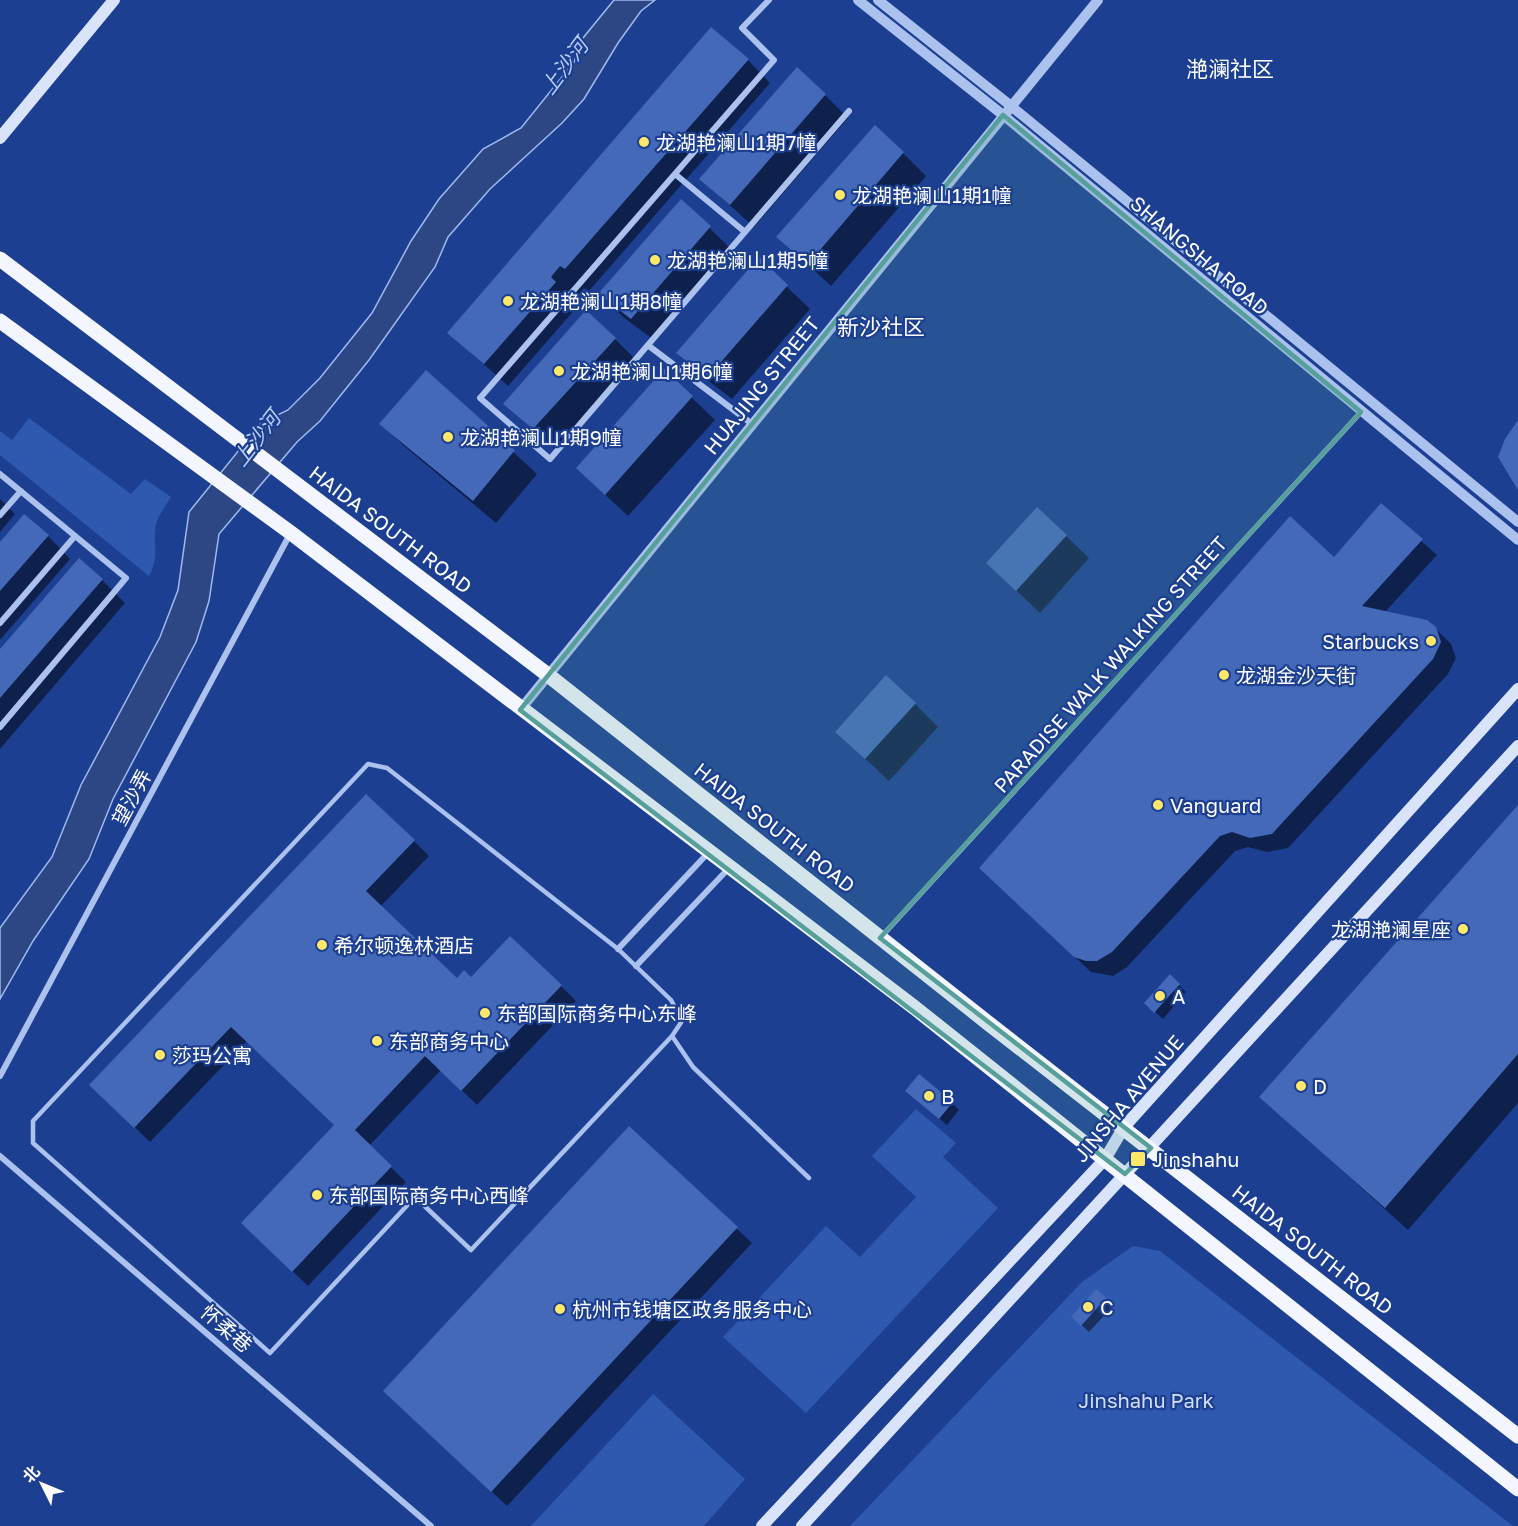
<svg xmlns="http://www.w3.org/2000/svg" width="1518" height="1526" font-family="'Golos Text','Noto Sans SC',sans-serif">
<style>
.green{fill:#2f58af}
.water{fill:#2d4784;stroke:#9fbaf0;stroke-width:1.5}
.shadow{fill:#0007}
.building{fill:#4469b9}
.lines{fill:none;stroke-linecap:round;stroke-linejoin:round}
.service{stroke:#abc1ee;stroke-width:4.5}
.pedestrian{stroke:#abc1ee;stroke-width:5}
.minor{stroke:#abc1ee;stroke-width:6}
.tertiary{stroke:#abc1ee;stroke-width:10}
.secondary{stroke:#d9e3fa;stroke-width:12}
.primary{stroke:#f3f6ff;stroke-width:15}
.marked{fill:#579f9a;fill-opacity:0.2;stroke:#579f9a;stroke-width:4.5;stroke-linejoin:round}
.poi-dot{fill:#ffe869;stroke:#1c3f91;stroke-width:2}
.labels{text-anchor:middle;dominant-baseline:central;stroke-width:4.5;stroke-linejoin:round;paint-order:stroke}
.poi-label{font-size:20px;fill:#fff;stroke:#1c3f91;text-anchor:start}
.street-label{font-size:20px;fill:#fff;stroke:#1c3f91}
.park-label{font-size:20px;fill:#d2dffa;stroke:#1c3f91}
.water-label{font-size:21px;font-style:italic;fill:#b8ccf5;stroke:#1c3f91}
.quarter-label{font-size:22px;fill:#fff;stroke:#1c3f91}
</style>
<rect width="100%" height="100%" fill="#1c3f91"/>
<path class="green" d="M29,418L131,494L145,479L171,497C167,504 160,513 157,521C151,542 161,555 149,576L0,455V431L12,440Z
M916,1109L956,1143L943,1157L998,1208L806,1413L723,1337L826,1226L860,1257L916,1197L872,1156Z
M1133,1246L1160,1251L1513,1526H850L1082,1282Z
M653,1394L745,1479L704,1526H531Z"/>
<path class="water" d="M614,0H655L641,11L618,43L584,99L562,123L490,189L448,237L435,267L369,360L320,421L297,442L219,534L209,601L196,642L113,799L89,859L33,941L0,999V928L52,857L81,785L160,637L178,590L189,512L261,423L288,410L320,378L372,313L411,241L439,199L483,149L521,128L574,62L583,38Z"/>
<path class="shadow" d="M748,60L770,83L589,291L584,288L573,301L578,306L508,386L449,333Z
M825,95L848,118L754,227L701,179Z
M903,153L926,176L831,286L778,237Z
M682,201L732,250L655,341L623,317L600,294Z
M759,260L810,309L732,399L701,375L678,353Z
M615,339L637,361L557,451L505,404Z
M664,371L715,420L628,516L601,491Z
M426,372L537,474L496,523L404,446L381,424Z
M0,499L15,514L0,532Z
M1382,506L1437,555L1385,612L1435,628L1451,644L1456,658L1448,674L1288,848L1267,852L1248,847L1235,851L1127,967L1113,976L1091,972L996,883L1334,559Z
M48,536L70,559L0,640V545Z
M1066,536L1089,558L1040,613L988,563Z
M102,580L125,603L0,749V653Z
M915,704L938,727L889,781L837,732Z
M1518,807V1103L1408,1230L1261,1097Z
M414,841L429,856L380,907L457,980L561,986L576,1001L477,1105L441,1070L369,1146L406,1182L308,1286L258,1238L336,1125L247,1041L150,1142L107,1100Z
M1170,976L1186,992L1163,1019L1146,1003Z
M914,1098L952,1103L959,1110L947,1125Z
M736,1228L752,1243L507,1506L400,1406Z
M1096,1291L1112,1307L1089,1332L1073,1317Z"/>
<path class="building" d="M711,27L749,59L565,269L560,266L551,277L556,282L484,364L447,333Z
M797,67L826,94L730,205L699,179Z
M875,125L904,152L808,264L776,237Z
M681,199L711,226L631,319L598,294Z
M759,257L788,285L708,377L676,353Z
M586,310L616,338L533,429L503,404Z
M664,369L693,396L605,495L576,468Z
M426,370L515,450L473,501L379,424Z
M1518,420V490L1498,457L1505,439Z
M1381,503L1423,539L1362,606L1427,620L1436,627L1441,642L1433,659L1272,834L1250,838L1232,832L1220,836L1112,952L1097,961H1086L1074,957L979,868L1290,516L1334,557Z
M1037,507L1067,535L1016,591L986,563Z
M24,514L49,535L0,591V542Z
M79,558L103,579L0,698V649Z
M886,675L916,703L865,759L835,732Z
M366,794L415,840L366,891L457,978L464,970L471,977L510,936L562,985L461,1091L425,1056L355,1130L392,1166L292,1272L241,1223L334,1125L231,1027L134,1128L89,1085Z
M1518,805V1054L1385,1208L1259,1097Z
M1170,974L1180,984L1154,1013L1144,1003Z
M919,1074L953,1102L939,1119L905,1091Z
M629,1126L738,1227L491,1492L383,1391Z
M1096,1289L1106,1298L1081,1326L1071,1317Z"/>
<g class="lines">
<path class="service" d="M368,764L387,768L618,949L671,1000L682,1021L672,1036L471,1250L415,1197L270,1353L33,1143V1121Z
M672,1036L693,1067L809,1178"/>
<path class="pedestrian" d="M882,936L1361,412"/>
<path class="minor" d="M675,174L745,232L849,111
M745,232L550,459L480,398L774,60L742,28L769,0
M649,346L752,424
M0,474L126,578L0,727
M0,515L21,491
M0,623L75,536
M618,949L708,853
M636,966L729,868
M0,1076L290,534
M0,1156L431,1526"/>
<path class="tertiary" d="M858,0L1003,115L1518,540
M878,0L1011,106L1518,522
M520,710L1098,0"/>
<path class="secondary" d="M0,138L114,0
M762,1526L1105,1159L1124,1127L1518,689
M802,1526L1518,746"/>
<path class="primary" d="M0,259L548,675L988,1023L1518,1436
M0,321L291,533L915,1008L1518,1489"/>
</g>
<path class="marked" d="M1003,115L1361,412L880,938L1151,1148L1125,1174L520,710Z"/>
<g class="poi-dot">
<circle cx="644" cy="142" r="6"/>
<circle cx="840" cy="195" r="6"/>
<circle cx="655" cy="260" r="6"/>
<circle cx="508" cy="301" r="6"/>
<circle cx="559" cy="371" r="6"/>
<circle cx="448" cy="437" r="6"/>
<circle cx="1431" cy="641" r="6"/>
<circle cx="1224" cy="675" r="6"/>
<circle cx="1158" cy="805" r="6"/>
<circle cx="1463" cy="929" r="6"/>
<circle cx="322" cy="945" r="6"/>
<circle cx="1160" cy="996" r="6"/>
<circle cx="485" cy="1013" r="6"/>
<circle cx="377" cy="1041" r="6"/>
<circle cx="160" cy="1055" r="6"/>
<circle cx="1301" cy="1086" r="6"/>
<circle cx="929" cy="1096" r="6"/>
<rect x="1130" y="1151" width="16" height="16" rx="3"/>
<circle cx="317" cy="1195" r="6"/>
<circle cx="1088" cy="1307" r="6"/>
<circle cx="560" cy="1309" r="6"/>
</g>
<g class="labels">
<g class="poi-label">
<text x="656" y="142">龙湖艳澜山1期7幢</text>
<text x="852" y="195">龙湖艳澜山1期1幢</text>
<text x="667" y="260">龙湖艳澜山1期5幢</text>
<text x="520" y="301">龙湖艳澜山1期8幢</text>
<text x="571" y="371">龙湖艳澜山1期6幢</text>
<text x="460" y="437">龙湖艳澜山1期9幢</text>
<text x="1419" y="641" text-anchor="end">Starbucks</text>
<text x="1236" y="675">龙湖金沙天街</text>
<text x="1170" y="805">Vanguard</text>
<text x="1451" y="929" text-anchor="end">龙湖滟澜星座</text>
<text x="334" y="945">希尔顿逸林酒店</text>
<text x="1172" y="996">A</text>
<text x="497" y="1013">东部国际商务中心东峰</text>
<text x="389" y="1041">东部商务中心</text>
<text x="172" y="1055">莎玛公寓</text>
<text x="1313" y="1086">D</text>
<text x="941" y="1096">B</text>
<text x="1152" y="1159">Jinshahu</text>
<text x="329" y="1195">东部国际商务中心西峰</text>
<text x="1100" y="1307">C</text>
<text x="572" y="1309">杭州市钱塘区政务服务中心</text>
</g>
<g class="street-label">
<text transform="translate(1200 255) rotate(40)">SHANGSHA ROAD</text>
<text transform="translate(761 385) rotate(-51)">HUAJING STREET</text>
<text transform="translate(391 529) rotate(37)">HAIDA SOUTH ROAD</text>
<text transform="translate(1110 664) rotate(-48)">PARADISE WALK WALKING STREET</text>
<text transform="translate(131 797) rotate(-62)">望沙弄</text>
<text transform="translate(775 827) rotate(38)">HAIDA SOUTH ROAD</text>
<text transform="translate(1128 1098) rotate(-50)">JINSHA AVENUE</text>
<text transform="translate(1313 1249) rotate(38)">HAIDA SOUTH ROAD</text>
<text transform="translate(227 1328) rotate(41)">怀柔巷</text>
</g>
<g class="park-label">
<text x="1146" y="1400">Jinshahu Park</text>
</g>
<g class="water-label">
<text transform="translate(564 66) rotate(-53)">上沙河</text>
<text transform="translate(256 438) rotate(-52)">上沙河</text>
</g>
<g class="quarter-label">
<text x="1230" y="68">滟澜社区</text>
<text x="881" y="326">新沙社区</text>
</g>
</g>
<g transform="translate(42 1484) rotate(313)" stroke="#1c3f91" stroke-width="4.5" paint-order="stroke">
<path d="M0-4.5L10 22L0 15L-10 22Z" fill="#ffffff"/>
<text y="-9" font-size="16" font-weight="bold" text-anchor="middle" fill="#ffffff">北</text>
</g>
</svg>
